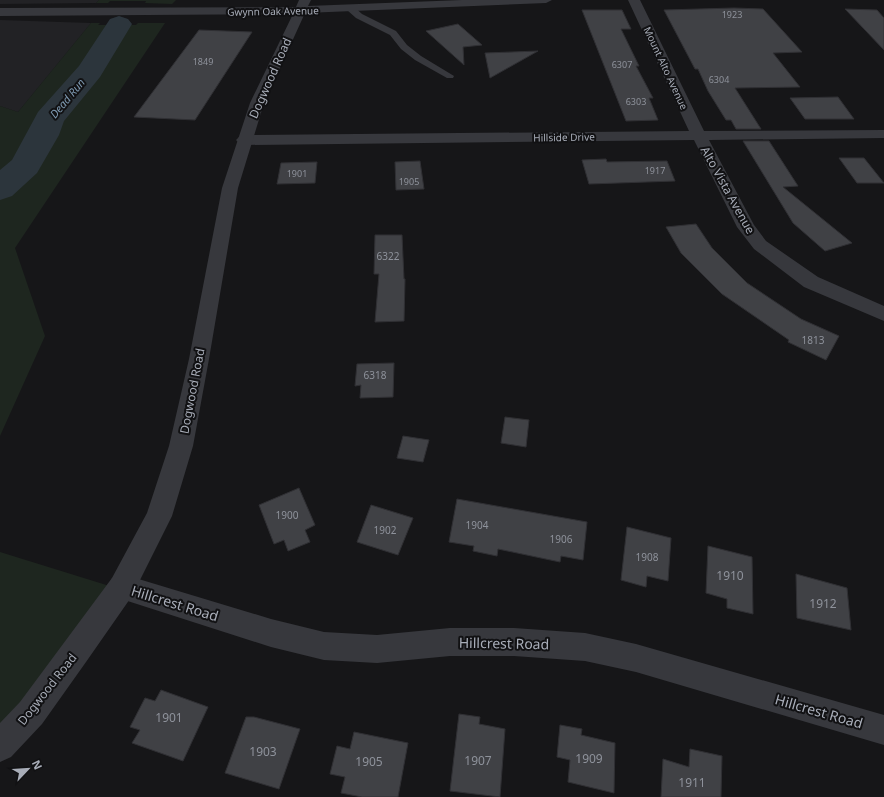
<svg xmlns="http://www.w3.org/2000/svg" width="884" height="797" font-family="'Noto Sans',sans-serif">
<style>
.built{fill:#222225}
.green{fill:#1e261f}
.lines{fill:none;stroke-linecap:round;stroke-linejoin:round}
.river{fill:#2c353c;fill-rule:evenodd}
.building{fill:#404145;stroke:#303034}
.service{fill:#37383d;fill-rule:evenodd}
.minor{fill:#37383d;fill-rule:evenodd}
.tertiary{fill:#37383d;fill-rule:evenodd}
.labels{text-anchor:middle;dominant-baseline:central;stroke-width:4;stroke-linejoin:round;paint-order:stroke}
.far-number-label{font-size:9px;fill:#8e929b}
.far-street-label{font-size:10px;fill:#a8adb8;stroke:#111113}
.number-label{font-size:10px;fill:#8e929b}
.far-water-label{font-size:11px;font-style:italic;fill:#7f9bb3;stroke:#111113}
.street-label{font-size:12px;fill:#a8adb8;stroke:#111113}
.near-number-label{font-size:12px;fill:#8e929b}
.near-street-label{font-size:14px;fill:#a8adb8;stroke:#111113}
</style>
<rect width="100%" height="100%" fill="#161618"/>
<path class="built" d="M0,0H99L96,3L0,4Z
M0,20L91,23L18,112L0,106Z"/>
<path class="green" d="M99,0H176L172,4L145,3L146,1H110L108,3H96Z
M91,23H100L98,25H136L138,23H165L15,248L45,336L0,436V106L18,112Z
M0,552L116,588L0,741Z"/>
<g class="lines">
<path class="river" d="M119,16L128,19L132,24L100,77L64,121L59,135L37,173L12,196L0,200V170L12,160L38,112L79,66L110,19Z"/>
</g>
<path class="building" d="M734,8L763,9L802,52L773,53L800,87L735,88L761,129H736L731,120H726L708,91L698,69H695L664,10Z
M845,9L877,10L884,18V50Z
M582,10H622L631,29H621L639,66H636L653,98H649L658,120L626,121Z
M458,24L482,45L463,47L464,65L426,31Z
M199,30L252,32L195,120L134,117Z
M538,51L490,78L485,53Z
M838,97L854,119H805L790,98Z
M743,141H769L798,186L783,187L852,243L825,251L793,223Z
M839,158H864L884,183H857Z
M606,159L607,162L667,161L675,181L589,184L582,160Z
M420,161L424,189L396,190L395,162Z
M317,162L315,183L277,184L281,163Z
M696,224L712,248L747,283L801,319L839,336L826,360L788,342L789,340L722,294L681,253L666,227Z
M375,235H402L404,279H405L404,321L375,322L379,274H374Z
M394,363L393,397L360,398L361,385L355,386L357,364Z
M505,417L529,420L526,447L501,443Z
M403,436L429,440L423,462L397,458Z
M299,488L315,525L305,530L310,542L288,551L284,540L274,544L259,505Z
M457,499L587,522L583,560L561,556L560,562L498,549L497,556L473,551L474,546L449,542Z
M371,505L413,518L398,555L357,542Z
M627,527L671,538L668,581L647,576L646,587L621,580Z
M708,546L752,557L753,614L727,608V599L706,593Z
M796,574L847,588L851,630L797,618Z
M161,690L208,707L183,761L132,743L140,730L130,727L145,698L155,701Z
M459,714L480,717L479,724L505,729L500,797L450,791Z
M246,717H254L300,729L279,789L225,773Z
M560,725L582,729L581,735L615,743L614,793L568,782L570,760L557,757Z
M354,732L408,743L398,797H362L341,793L345,777L330,774L337,746L350,749Z
M690,749L722,756L721,797H661L663,759L689,767Z"/>
<g class="lines">
<path class="service" d="M347,6H353L362,14L396,31L407,45L421,56L454,76L453,78H447L415,60L401,49L390,35L356,18L347,10Z"/>
<path class="minor" d="M628,0H640L704,131L884,130V138L709,140L754,225L766,241L818,277L884,306V321L804,287L754,249L737,227L694,140L244,145L239,143L236,140L239,137L244,135L689,131Z
M122,574L271,619L324,632L377,635L450,628H514L585,633L636,644L884,715V745L636,672L585,661L514,656H450L377,663L324,660L271,647L112,596L108,587L112,578Z"/>
<path class="tertiary" d="M299,0H311L308,6L462,0H552L546,3L305,13L264,103L238,188L209,359L193,446L172,516L132,596L86,662L42,724L11,757L0,762V723L20,702L112,578L147,513L169,446L189,359L222,188L250,103L293,14L0,16V8L296,7Z"/>
</g>
<g class="labels">
<g class="far-number-label">
<text x="732" y="14">1923</text>
<text x="203" y="61">1849</text>
<text x="622" y="64">6307</text>
<text x="719" y="79">6304</text>
<text x="636" y="101">6303</text>
<text x="655" y="170">1917</text>
<text x="297" y="173">1901</text>
<text x="409" y="181">1905</text>
</g>
<g class="far-street-label">
<text transform="translate(273 11) rotate(-1)">Gwynn Oak Avenue</text>
<text transform="translate(666 68) rotate(65)">Mount Alto Avenue</text>
<text transform="translate(564 137) rotate(-1)">Hillside Drive</text>
</g>
<g class="number-label">
<text x="388" y="256">6322</text>
<text x="813" y="340">1813</text>
<text x="375" y="375">6318</text>
<text x="287" y="515">1900</text>
<text x="477" y="525">1904</text>
<text x="385" y="530">1902</text>
<text x="561" y="539">1906</text>
<text x="647" y="557">1908</text>
</g>
<g class="far-water-label">
<text transform="translate(67 98) rotate(-50)">Dead Run</text>
</g>
<g class="street-label">
<text transform="translate(270 78) rotate(-66)">Dogwood Road</text>
<text transform="translate(728 190) rotate(61)">Alto Vista Avenue</text>
<text transform="translate(192 391) rotate(-79)">Dogwood Road</text>
<text transform="translate(47 689) rotate(-52)">Dogwood Road</text>
</g>
<g class="near-number-label">
<text x="730" y="575">1910</text>
<text x="823" y="603">1912</text>
<text x="169" y="717">1901</text>
<text x="263" y="751">1903</text>
<text x="589" y="758">1909</text>
<text x="478" y="760">1907</text>
<text x="369" y="761">1905</text>
<text x="692" y="782">1911</text>
</g>
<g class="near-street-label">
<text transform="translate(175 603) rotate(17)">Hillcrest Road</text>
<text transform="translate(504 643) rotate(1)">Hillcrest Road</text>
<text transform="translate(819 711) rotate(16)">Hillcrest Road</text>
</g>
</g>
<g transform="translate(28 769) rotate(65)" stroke="#111113" stroke-width="3" paint-order="stroke">
<path d="M0-3L7 15L0 10L-7 15Z" fill="#a8adb8"/>
<text y="-6" font-size="11" font-weight="bold" text-anchor="middle" fill="#a8adb8">N</text>
</g>
</svg>
